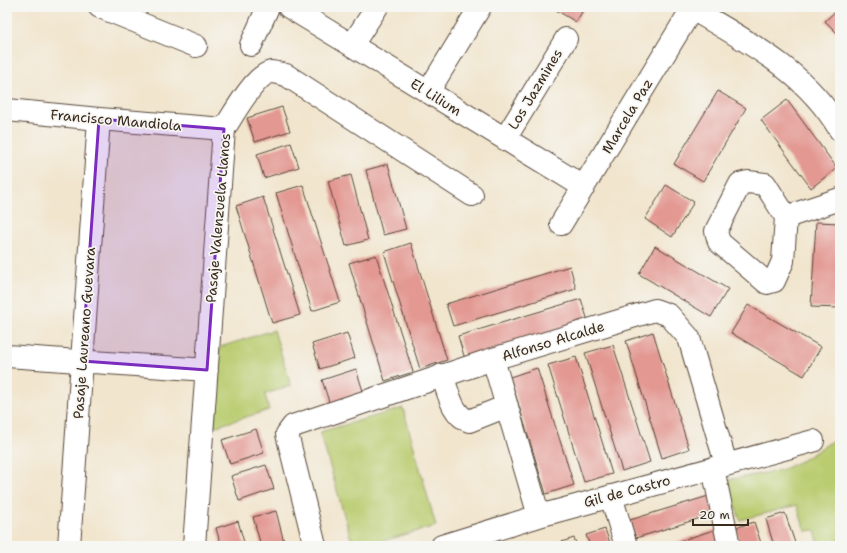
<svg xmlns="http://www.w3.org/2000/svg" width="847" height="553" font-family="'Shantell Sans',sans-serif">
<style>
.green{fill:#b9cc70;stroke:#7a7b47}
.building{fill:#e39892}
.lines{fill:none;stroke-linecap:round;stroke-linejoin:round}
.minor-casing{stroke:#564638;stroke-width:24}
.minor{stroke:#fff;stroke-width:22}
.marked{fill:#7b2cbf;fill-opacity:0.2;stroke:#7b2cbf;stroke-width:3;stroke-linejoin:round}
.labels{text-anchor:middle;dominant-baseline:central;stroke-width:3.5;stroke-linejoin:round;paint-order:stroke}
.street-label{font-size:14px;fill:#3b2a1e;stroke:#f6f6f2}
</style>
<rect width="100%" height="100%" fill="#f6f6f2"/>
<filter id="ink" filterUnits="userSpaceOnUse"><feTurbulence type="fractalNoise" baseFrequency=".025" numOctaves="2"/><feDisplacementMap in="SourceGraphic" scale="8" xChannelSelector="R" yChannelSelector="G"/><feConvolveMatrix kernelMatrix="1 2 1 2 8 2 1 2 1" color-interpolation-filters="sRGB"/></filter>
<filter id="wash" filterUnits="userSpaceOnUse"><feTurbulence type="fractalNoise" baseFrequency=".012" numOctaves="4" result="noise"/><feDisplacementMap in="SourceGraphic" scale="16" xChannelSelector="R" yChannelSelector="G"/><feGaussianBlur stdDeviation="0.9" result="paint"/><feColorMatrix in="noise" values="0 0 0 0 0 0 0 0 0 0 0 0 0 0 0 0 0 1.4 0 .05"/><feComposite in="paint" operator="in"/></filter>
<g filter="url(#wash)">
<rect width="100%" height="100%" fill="#f1e5cd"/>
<path class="green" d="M274,330L291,386L265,394L269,410L214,427L220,347Z
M403,408L436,526L365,546H353L320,432Z
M840,436V546H819L815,530L805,531L797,505L740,520L727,480L781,470L803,460Z"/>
<g id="blocks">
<path class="building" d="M551,7H585L576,22Z
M840,7V36L825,21Z
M718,91L746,108L703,181L674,164Z
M787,100L837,168L811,188L761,120Z
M282,107L290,131L255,142L247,118Z
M291,143L299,167L264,178L257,154Z
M388,164L406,229L383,235L366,170Z
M351,175L368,240L346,246L328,181Z
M303,185L340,302L312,311L276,193Z
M666,185L694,202L672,237L645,219Z
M263,197L300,315L272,323L236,206Z
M816,222L840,223V308L811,307Z
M411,243L447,360L420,369L384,252Z
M655,246L728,289L711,317L639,274Z
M376,255L413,372L385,381L349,263Z
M570,266L576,289L453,326L446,304Z
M581,299L588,321L465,359L458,336Z
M748,305L821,347L804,376L731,333Z
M653,332L689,449L662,458L626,341Z
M347,333L355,358L320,369L312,344Z
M613,345L650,462L622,471L585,353Z
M576,357L612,474L584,482L548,365Z
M537,368L574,485L546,494L510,377Z
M356,369L364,394L330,405L322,380Z
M256,429L264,453L230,464L222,440Z
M266,465L274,489L239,501L231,476Z
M715,494L720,512L636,538L630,520Z
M276,511L285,546H261L253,517Z
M785,513L796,546H774L766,519Z
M238,521L245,546H221L216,528Z
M754,522L762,546H741L735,528Z
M723,527L726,546H664Z
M605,529L611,546H590L586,535Z
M574,538L577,546H556L555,544Z"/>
</g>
</g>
<g filter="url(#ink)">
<use href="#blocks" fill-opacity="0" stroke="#564638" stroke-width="1"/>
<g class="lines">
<g class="minor-casing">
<path id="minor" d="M100,7L196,46
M289,7L584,187
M689,7C746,41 805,70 840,130
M251,45L268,7
M352,45L377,7
M428,92L480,7
M7,110L99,119L224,129
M505,139L566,39
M748,182L765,184L786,217L783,261L774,281L767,283L719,242L716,231L740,184Z
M786,217L840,199
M561,224L693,7
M7,356L207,370
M493,359L539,516
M442,375C448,391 452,415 469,421L507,406
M713,468L729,546
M611,496L626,546
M69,546L99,119
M194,546L224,129C233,115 255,75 271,72C275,72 281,74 286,75L472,195
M315,546L287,434L293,426L493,359L655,310L669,315L689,338L726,464
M442,546L539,516L813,441"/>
</g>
<use href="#minor" class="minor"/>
</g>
</g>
<path class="marked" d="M99,119L224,129L207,370L82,361Z"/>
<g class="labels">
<g class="street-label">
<text transform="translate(535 89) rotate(-59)">Los Jazmines</text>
<text transform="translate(436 97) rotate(32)">El Lilium</text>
<text transform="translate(627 116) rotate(-59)">Marcela Paz</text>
<text transform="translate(116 120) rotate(5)">Francisco Mandiola</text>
<text transform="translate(218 218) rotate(-85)">Pasaje Valenzuela Llanos</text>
<text transform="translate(84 333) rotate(-86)">Pasaje Laureano Guevara</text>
<text transform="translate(553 341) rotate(-17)">Alfonso Alcalde</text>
<text transform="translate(627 491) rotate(-15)">Gil de Castro</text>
</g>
</g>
<rect width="847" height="553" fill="none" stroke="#f6f6f2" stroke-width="24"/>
<path d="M693 519v6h55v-6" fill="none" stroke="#3b2a1e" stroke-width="2"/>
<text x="699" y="519" font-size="12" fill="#3b2a1e" stroke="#f6f6f2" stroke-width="3" paint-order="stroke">20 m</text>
</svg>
